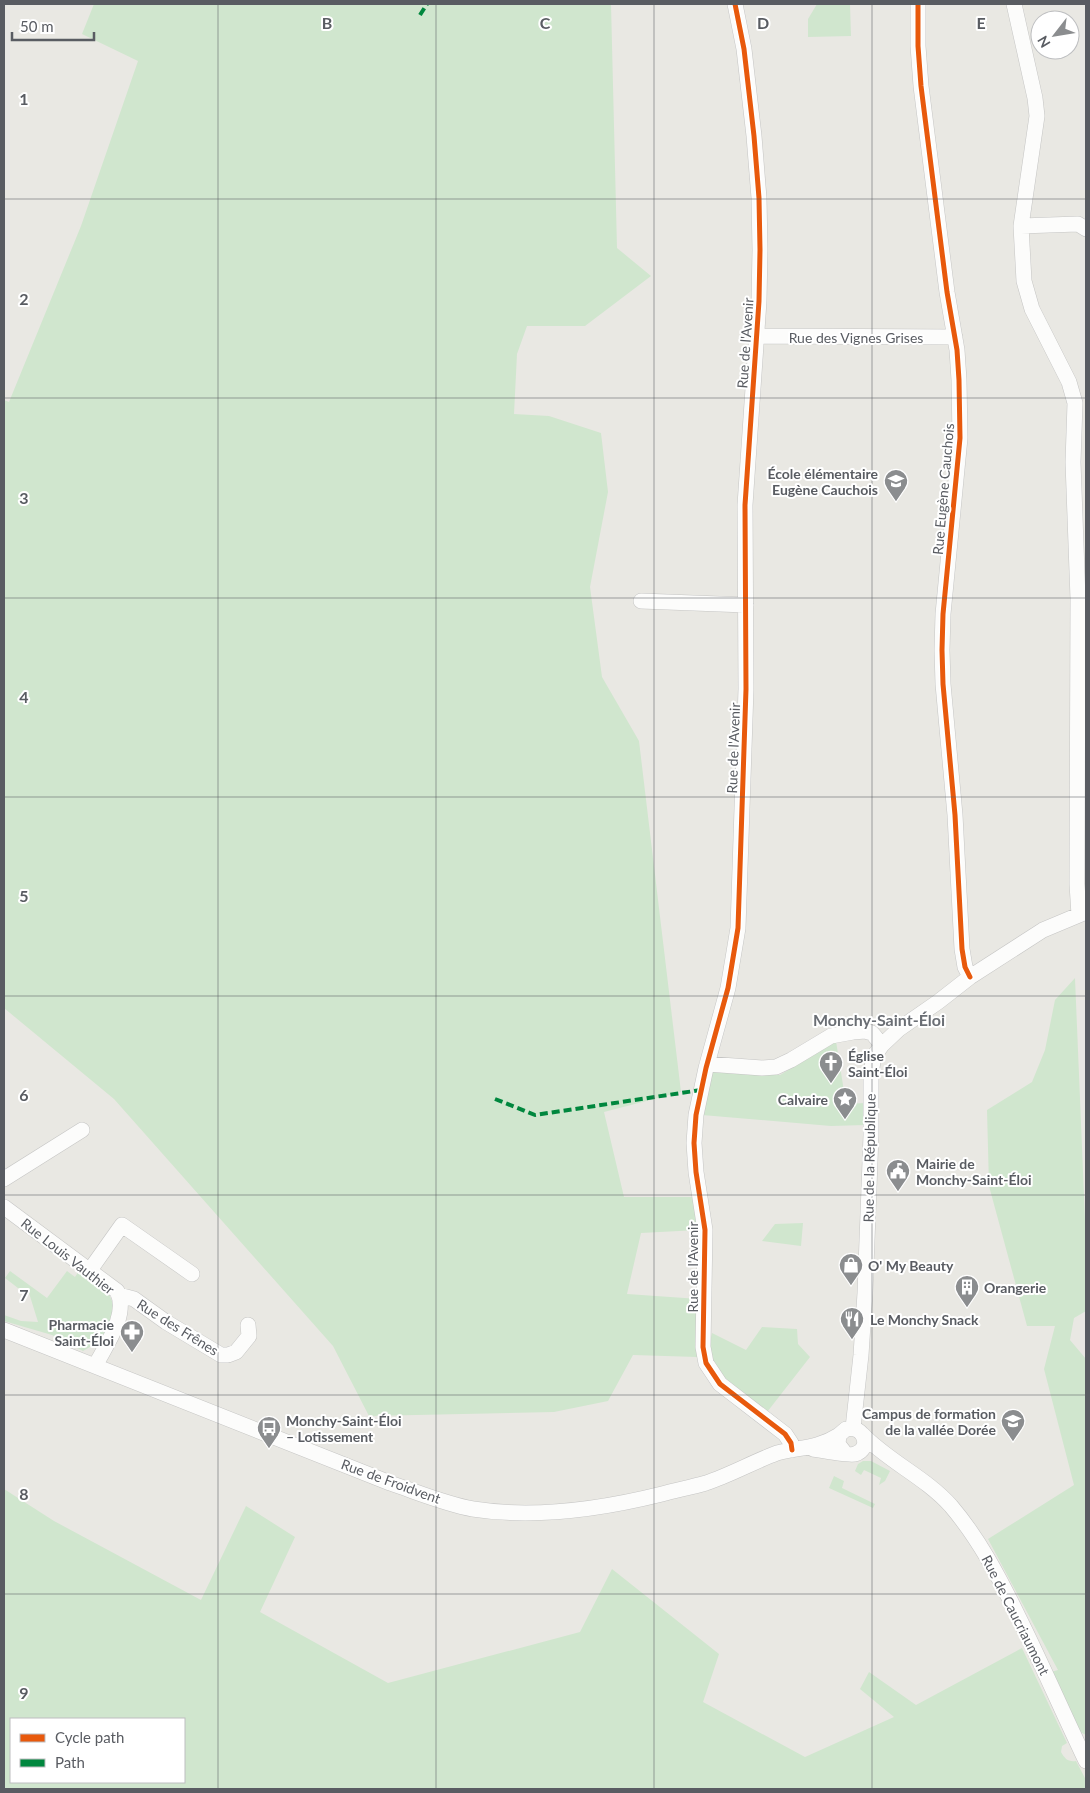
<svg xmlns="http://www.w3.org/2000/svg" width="1090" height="1793" font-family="Lato,sans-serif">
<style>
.green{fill:#d0e6ce;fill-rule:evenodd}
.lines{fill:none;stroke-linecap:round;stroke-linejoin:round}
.minor-casing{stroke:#c5c5c4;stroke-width:16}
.minor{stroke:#fcfcfb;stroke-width:15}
.quiet{stroke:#00873e;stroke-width:4;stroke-dasharray:8 4;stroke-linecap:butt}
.cycleway-casing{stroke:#fff;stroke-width:8}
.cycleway{stroke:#e8590c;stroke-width:5}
.grid{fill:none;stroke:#595c62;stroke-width:1;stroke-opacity:0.55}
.labels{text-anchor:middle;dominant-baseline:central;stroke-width:4;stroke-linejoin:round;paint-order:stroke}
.street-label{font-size:14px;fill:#595c62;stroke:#fff}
.poi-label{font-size:14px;font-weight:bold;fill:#595c62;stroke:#fff;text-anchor:start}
.quarter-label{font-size:16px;font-weight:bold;fill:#6a6e74;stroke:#fff}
.grid-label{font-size:16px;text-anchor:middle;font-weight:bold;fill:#595c62;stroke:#fff;stroke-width:4;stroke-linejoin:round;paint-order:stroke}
</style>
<rect width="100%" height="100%" fill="#e9e8e3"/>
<path class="green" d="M94,4H611L617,248L651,276L585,326H527L517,354L514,414L549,416L601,433L608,492L590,587L602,677L639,741L681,1092L604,1112L624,1197H696L698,1230L641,1233L627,1294L699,1299L697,1357L633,1355L608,1401L554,1412L369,1416L333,1346L114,1099L4,1008V400L9,402L81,226L138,61L82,34Z
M817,4H850L851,36L808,37V19Z
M1075,978L1086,1244V1311L1074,1318L1070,1340L1086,1359V1735L1080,1732L1051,1672L1058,1670L988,1539L1074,1485L1044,1369L1055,1326H1027L989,1186L987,1110L1032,1082L1045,1050L1055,1000Z
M836,1041L846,1104L865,1103V1125L831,1126L702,1115L710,1073L714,1071L780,1075Z
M803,1223L801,1246L762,1241L775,1224Z
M10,1271L47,1298L67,1271L75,1277L79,1271L108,1292L114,1306L111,1321L100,1341L83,1351L52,1335L4,1321V1315L21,1321L38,1322L29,1293L27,1295L5,1278Z
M762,1327L797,1329L798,1344L810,1357L764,1416L721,1380L708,1350L712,1333L746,1350Z
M863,1461H871L890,1471L885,1481L879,1485L881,1478L864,1470L861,1475L855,1471L858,1464Z
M834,1476L844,1481L842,1488L875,1504L873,1508L829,1488Z
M4,1489L54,1521L201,1600L246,1506L295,1537L260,1612L388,1683L580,1632L612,1569L719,1654L703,1702L805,1757L894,1717L860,1689L869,1672L916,1705L1022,1648L1067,1743L1062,1746L1061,1752C1065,1759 1068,1762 1076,1761L1086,1780V1789H4ZM11,1719H184V1782H11Z"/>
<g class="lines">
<g class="minor-casing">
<path id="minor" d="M735,4L744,49L754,136L759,198L760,250L759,301L745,505L746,689L738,928L728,988L706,1068L696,1115L694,1143L696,1172L705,1230L703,1347L706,1363L720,1384L785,1434L791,1443L792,1450
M918,4V46L921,86L947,292L957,350L959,380L960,438L943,614L942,650L943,684L955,815L962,949L965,967L970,977
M1014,4L1035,98L1037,116L1021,226L1024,281L1032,309L1069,382L1075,403L1073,462L1078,599L1077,884L1079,915
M1021,226L1078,224L1086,229
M757,336L955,337
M641,601L746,605
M707,1064L762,1068L776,1067L791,1060L831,1036L853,1032L865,1031L872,1033L882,1045
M4,1179L82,1130
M4,1207L117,1291C129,1314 106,1345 95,1366
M90,1270L122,1225L192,1274
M119,1295L134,1299L166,1322L221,1355H228L236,1352L249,1336L248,1325
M4,1330L390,1483C417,1492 445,1504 473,1509C536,1519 602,1509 662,1494C677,1490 692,1487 706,1483C730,1475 753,1462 777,1453C800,1447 817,1449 839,1435
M853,1428L861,1355L865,1293L871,1135V1073L874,1056L882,1045L899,1029L938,1002L970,977L1043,930L1086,912
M862,1434C889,1462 925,1477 951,1506C979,1539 999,1577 1018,1616C1042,1664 1063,1713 1086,1761
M813,1449C819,1450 850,1456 855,1454C872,1449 865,1425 846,1429L839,1435L838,1444L845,1453"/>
</g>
<use href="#minor" class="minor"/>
<path class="quiet" d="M420,15L427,4
M495,1099L535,1115L701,1090"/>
<g class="cycleway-casing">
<path id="cycleway" d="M735,4L744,49L754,136L759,198L760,250L759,301L745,505L746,689L738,928L728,988L706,1068L696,1115L694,1143L696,1172L705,1230L703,1347L706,1363L720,1384L785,1434L791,1443L792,1450
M918,4V46L921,86L947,292L957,350L959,380L960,438L943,614L942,650L943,684L955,815L962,949L965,967L970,977"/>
</g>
<use href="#cycleway" class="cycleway"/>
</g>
<path class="grid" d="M218,4V1789M436,4V1789M654,4V1789M872,4V1789M4,199H1086M4,398H1086M4,598H1086M4,797H1086M4,996H1086M4,1195H1086M4,1395H1086M4,1594H1086"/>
<defs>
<g id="school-pin" transform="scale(1.25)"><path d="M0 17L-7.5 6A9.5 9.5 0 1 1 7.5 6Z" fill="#8b8d8f" stroke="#fff"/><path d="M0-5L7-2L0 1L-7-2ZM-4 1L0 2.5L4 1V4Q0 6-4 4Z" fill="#fff"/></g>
<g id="church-pin" transform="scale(1.25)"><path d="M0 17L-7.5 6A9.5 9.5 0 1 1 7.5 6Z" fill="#8b8d8f" stroke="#fff"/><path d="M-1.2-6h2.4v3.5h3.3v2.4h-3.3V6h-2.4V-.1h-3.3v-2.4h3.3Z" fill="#fff"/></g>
<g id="sight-pin" transform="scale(1.25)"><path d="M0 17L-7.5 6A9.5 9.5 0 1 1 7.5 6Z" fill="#8b8d8f" stroke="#fff"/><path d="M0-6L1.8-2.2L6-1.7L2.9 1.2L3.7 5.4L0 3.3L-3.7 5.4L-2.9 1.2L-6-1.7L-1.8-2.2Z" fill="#fff"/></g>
<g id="civic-pin" transform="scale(1.25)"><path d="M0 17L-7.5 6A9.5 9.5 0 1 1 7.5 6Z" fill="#8b8d8f" stroke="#fff"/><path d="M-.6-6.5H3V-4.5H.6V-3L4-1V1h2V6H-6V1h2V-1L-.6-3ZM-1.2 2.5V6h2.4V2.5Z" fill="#fff"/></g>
<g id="shop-pin" transform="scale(1.25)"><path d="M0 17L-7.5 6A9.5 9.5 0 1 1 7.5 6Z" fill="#8b8d8f" stroke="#fff"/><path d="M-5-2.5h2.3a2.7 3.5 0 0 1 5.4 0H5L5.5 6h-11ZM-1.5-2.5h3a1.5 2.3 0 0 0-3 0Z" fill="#fff"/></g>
<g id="building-pin" transform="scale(1.25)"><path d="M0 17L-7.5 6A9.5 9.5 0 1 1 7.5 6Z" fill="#8b8d8f" stroke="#fff"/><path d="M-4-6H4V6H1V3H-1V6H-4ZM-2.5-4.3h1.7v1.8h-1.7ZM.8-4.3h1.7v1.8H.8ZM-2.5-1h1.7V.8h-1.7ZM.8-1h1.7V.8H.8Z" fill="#fff"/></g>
<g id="restaurant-pin" transform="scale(1.25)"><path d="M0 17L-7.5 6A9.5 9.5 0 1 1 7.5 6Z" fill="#8b8d8f" stroke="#fff"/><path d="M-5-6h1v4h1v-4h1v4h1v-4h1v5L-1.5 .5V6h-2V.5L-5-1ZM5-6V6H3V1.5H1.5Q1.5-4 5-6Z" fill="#fff"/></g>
<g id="pharmacy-pin" transform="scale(1.25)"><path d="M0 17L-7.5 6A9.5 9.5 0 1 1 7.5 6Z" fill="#8b8d8f" stroke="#fff"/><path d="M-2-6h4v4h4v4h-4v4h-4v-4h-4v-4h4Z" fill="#fff"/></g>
<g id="university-pin" transform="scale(1.25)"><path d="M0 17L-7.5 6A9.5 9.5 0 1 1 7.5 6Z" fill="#8b8d8f" stroke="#fff"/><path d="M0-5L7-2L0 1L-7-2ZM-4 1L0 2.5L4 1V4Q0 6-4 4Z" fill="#fff"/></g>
<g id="bus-pin" transform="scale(1.25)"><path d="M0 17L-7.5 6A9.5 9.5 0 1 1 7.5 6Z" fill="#8b8d8f" stroke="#fff"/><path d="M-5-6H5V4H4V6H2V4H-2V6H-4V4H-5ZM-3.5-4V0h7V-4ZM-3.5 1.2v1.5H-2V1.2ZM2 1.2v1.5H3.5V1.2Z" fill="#fff"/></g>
</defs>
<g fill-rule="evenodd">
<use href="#school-pin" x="896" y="481"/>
<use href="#church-pin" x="831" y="1063"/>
<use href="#sight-pin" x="845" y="1099"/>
<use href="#civic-pin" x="898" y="1171"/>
<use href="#shop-pin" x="851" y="1265"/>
<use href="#building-pin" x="967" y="1287"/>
<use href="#restaurant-pin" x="852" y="1319"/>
<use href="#pharmacy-pin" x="132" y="1332"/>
<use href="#university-pin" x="1013" y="1421"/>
<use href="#bus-pin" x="269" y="1428"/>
</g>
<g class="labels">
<g class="street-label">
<text x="856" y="337">Rue des Vignes Grises</text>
<text transform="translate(745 343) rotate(-86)">Rue de l'Avenir</text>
<text transform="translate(943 489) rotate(-85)">Rue Eugène Cauchois</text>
<text transform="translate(733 748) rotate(-88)">Rue de l'Avenir</text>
<text transform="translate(869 1158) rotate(-89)">Rue de la République</text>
<text transform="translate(68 1256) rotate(38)">Rue Louis Vauthier</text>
<text transform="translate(692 1267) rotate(-90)">Rue de l'Avenir</text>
<text transform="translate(178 1327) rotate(32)">Rue des Frênes</text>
<text transform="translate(391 1481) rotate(20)">Rue de Froidvent</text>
<text transform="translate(1016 1615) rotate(63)">Rue de Caucriaumont</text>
</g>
<g class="poi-label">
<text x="878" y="473" text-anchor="end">École élémentaire<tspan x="878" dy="16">Eugène Cauchois</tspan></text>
<text x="848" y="1055">Église<tspan x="848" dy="16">Saint-Éloi</tspan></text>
<text x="828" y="1099" text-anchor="end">Calvaire</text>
<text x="916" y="1163">Mairie de<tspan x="916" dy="16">Monchy-Saint-Éloi</tspan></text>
<text x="868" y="1265">O' My Beauty</text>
<text x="984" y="1287">Orangerie</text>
<text x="870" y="1319">Le Monchy Snack</text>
<text x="114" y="1324" text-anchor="end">Pharmacie<tspan x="114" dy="16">Saint-Éloi</tspan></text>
<text x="996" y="1413" text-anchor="end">Campus de formation<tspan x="996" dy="16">de la vallée Dorée</tspan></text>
<text x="286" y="1420">Monchy-Saint-Éloi<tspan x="286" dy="16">– Lotissement</tspan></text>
</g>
<g class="quarter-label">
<text x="879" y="1019">Monchy-Saint-Éloi</text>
</g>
</g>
<g class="grid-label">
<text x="327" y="29">B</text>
<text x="545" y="29">C</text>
<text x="763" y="29">D</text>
<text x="981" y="29">E</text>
<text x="24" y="105">1</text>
<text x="24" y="305">2</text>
<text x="24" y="504">3</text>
<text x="24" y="703">4</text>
<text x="24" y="902">5</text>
<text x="24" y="1101">6</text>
<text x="24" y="1301">7</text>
<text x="24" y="1500">8</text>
<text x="24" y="1699">9</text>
</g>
<rect width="1090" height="1793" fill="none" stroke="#595c62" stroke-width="10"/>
<rect x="10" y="1718" width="175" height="65" fill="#ffffff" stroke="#bdbec0"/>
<rect x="20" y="1734" width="25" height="8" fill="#e8590c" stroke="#bdbec0"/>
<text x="55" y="1743" font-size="15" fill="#595c62">Cycle path</text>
<rect x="20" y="1759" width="25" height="8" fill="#00873e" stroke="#bdbec0"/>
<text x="55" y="1768" font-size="15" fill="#595c62">Path</text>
<g transform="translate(1055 35) rotate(239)"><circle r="24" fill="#ffffff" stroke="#bdbec0"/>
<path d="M0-4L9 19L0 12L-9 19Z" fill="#8b8d8f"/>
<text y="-8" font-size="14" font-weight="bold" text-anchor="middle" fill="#595c62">N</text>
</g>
<path d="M12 32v8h82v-8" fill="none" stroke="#595c62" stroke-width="2.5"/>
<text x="20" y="32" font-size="15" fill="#595c62" stroke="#ffffff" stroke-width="4" paint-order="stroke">50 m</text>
</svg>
